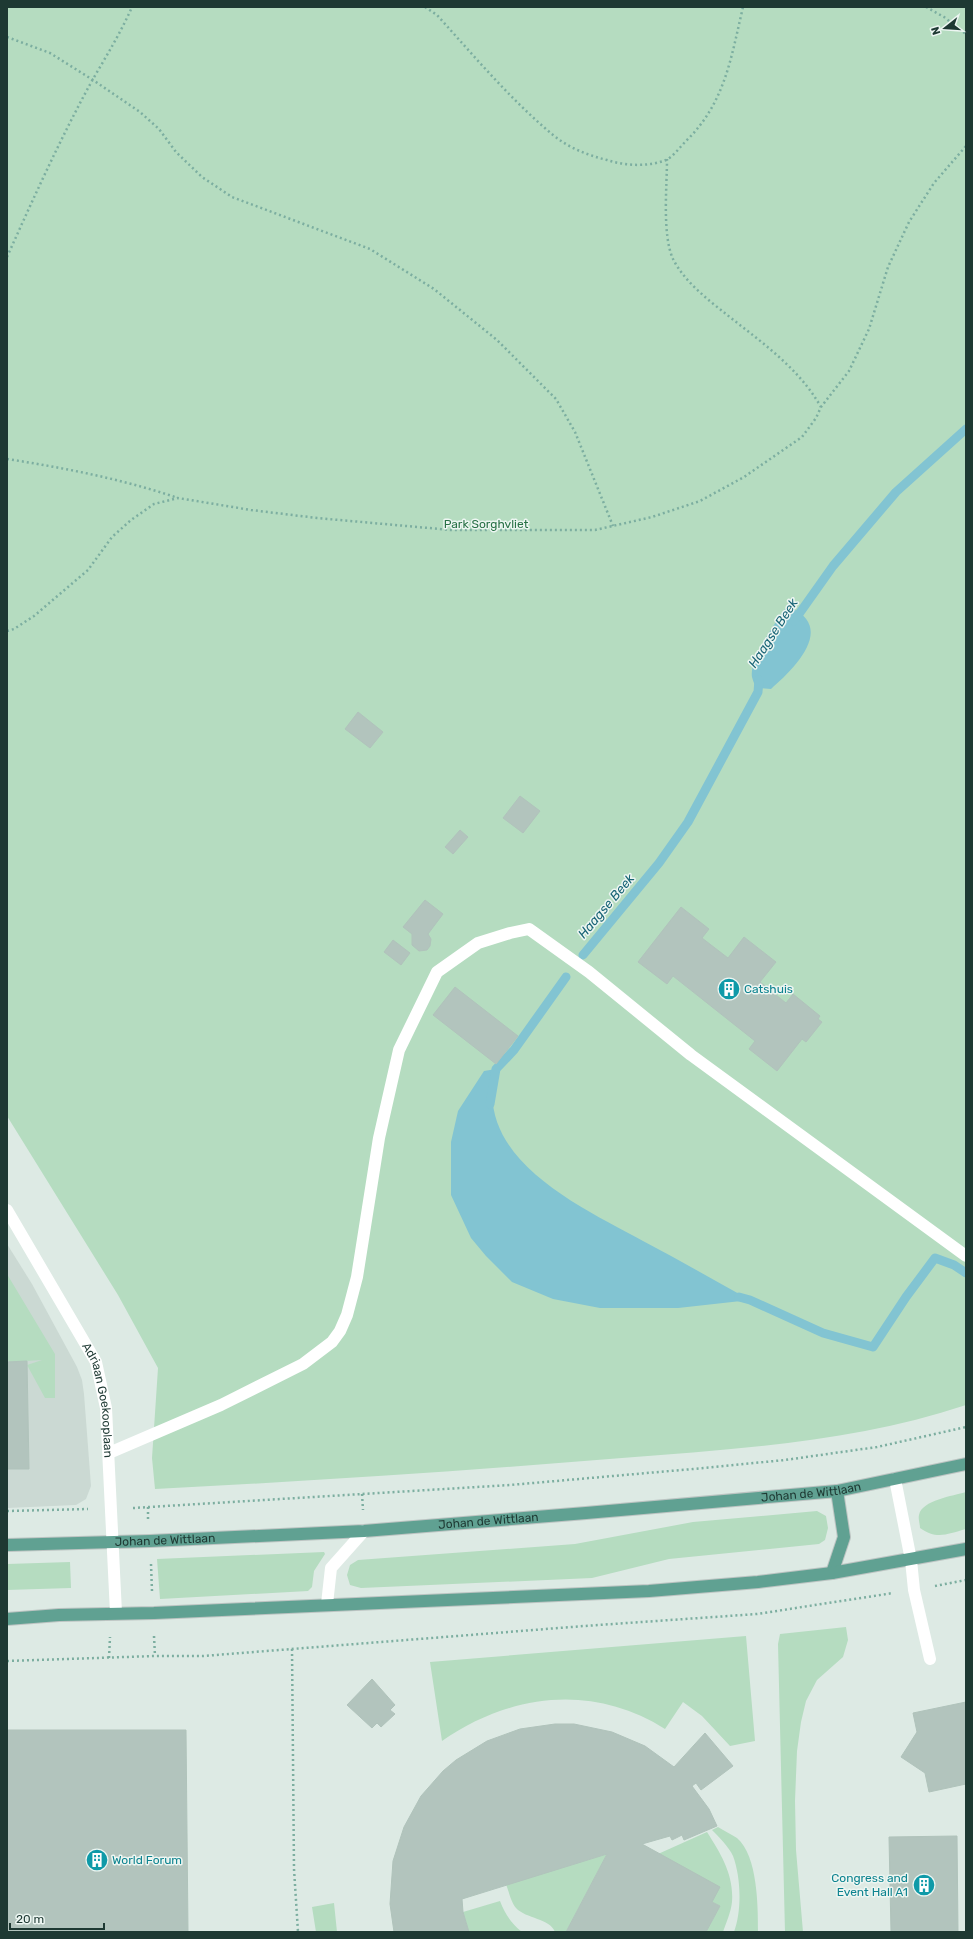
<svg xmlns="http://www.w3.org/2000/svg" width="973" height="1939" font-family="Rubik,sans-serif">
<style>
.built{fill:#cbd9d3}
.green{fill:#b5dcc0}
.water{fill:#82c4d2}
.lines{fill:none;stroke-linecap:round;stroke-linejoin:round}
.stream{stroke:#82c4d2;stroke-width:9}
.building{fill:#b2c4bd;stroke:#b0c3bb}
.major-casing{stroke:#bcc4c2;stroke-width:14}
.path{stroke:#7caea0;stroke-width:2.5;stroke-dasharray:2 3;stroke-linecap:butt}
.minor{stroke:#fff;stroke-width:12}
.major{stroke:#60a192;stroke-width:12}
.labels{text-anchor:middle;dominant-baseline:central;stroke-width:3;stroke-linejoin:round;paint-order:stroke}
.park-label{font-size:12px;fill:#287146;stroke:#edf6f2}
.culture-label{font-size:12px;fill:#0d838f;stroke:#edf6f2;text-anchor:start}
.street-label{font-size:12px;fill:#1e3933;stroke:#edf6f2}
.water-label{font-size:13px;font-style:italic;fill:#186476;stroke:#edf6f2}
</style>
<rect width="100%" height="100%" fill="#ddeae4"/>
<path class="built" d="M7,1244L32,1284L77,1367L82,1380L84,1394L91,1486L86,1499L76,1505L7,1508Z"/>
<path class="green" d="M7,7H966V1405C855,1442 737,1449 622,1458C466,1471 311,1481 155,1489L152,1458L158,1368L118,1295L7,1116Z
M7,1274L55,1354V1398H45L27,1365L42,1360L9,1362L7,1358Z
M966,1492V1529C947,1534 937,1540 920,1528C920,1524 918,1519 919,1515C922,1500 953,1496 966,1492Z
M817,1511L826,1516L828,1528L825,1540L819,1544L669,1559L592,1578L361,1588L350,1585L347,1575L350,1565L358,1560L575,1544L693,1522Z
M324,1552L325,1554L314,1571L312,1587L308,1591L160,1599L157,1559Z
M70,1562L71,1588L7,1590V1564Z
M846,1627L848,1640L843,1657L817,1680L806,1701L801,1722L797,1751L795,1801L796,1850L803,1932H785L778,1644L780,1634Z
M746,1636L755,1741L730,1746L702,1716L683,1702L665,1729C592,1683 510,1694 442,1741L430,1662Z
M718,1827C724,1831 731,1834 737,1838C758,1856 758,1907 758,1932H734C742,1911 741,1877 733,1856C729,1847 719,1837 712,1830Z
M707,1832C721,1854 734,1875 732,1902C731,1912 726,1923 723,1932H706L720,1906L712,1902L658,1854Z
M607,1854L566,1932H555C550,1918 526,1919 516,1908C511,1902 509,1892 506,1884Z
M500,1901C505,1914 511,1923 522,1932H469L463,1912Z
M334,1903L337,1932H316L312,1907Z"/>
<path class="water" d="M791,608C836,628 793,670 771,689L760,688L758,692C756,687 753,682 752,677C749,660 775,623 785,609Z
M496,1069C471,1158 581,1207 643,1241C679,1260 714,1280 750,1300L678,1308H600L553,1299L512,1282L486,1256L471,1238L451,1195V1142L458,1111L484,1071Z"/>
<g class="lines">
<path class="stream" d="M794,621L833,566L896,492L966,429
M583,955L659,863L688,822L758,692L759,680
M490,1104L496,1069L514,1050L566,977
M739,1297L750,1300L823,1333L873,1347L906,1297L935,1258L954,1265L966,1273"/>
</g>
<path class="building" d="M358,712L383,732L370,748L345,729Z
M520,796L540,811L523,833L503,818Z
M460,830L468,837L453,854L445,847Z
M425,900L443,914L428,934L431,939L430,946L427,950L419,951L412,945V934L403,927Z
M681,907L709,929L702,938L728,958L744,937L776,962L760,982L786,1003L793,994L820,1016L818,1019L822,1022L806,1042L802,1039L777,1071L749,1049L755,1041L673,976L667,984L638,962Z
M393,940L410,953L401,965L384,952Z
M455,987L518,1036L496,1064L433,1015Z
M27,1361L29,1469H7V1362Z
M372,1679L395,1705L390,1710L395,1714L381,1727L377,1723L372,1728L347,1705Z
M966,1702V1784L929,1792L925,1773L901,1757L917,1732L913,1713Z
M555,1724H574L612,1732L645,1746L674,1767L705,1733L733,1766L701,1790L696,1783L692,1786L709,1809L717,1826L684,1840L682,1835L672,1840L670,1836L642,1844L720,1887L712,1902L720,1906L706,1932H566L607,1854L462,1899L463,1912L469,1932H394L390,1904L393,1861L404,1827L421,1796L443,1771L456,1760L487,1741L520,1729Z
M7,1730H186L188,1932H7Z
M957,1836L958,1932H891L889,1837Z"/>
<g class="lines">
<g class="major-casing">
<g id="major">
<path id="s2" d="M7,1545L150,1541L364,1531L586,1513L837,1491L966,1464"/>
<path d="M832,1573L844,1537L837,1491"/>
<path d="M7,1619L59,1615L154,1613L649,1591L758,1582L832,1573L966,1549"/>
</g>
</g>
<path class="path" d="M425,7L437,15C474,56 510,99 553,135C569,148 587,155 607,160C626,166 648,167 666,160C673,157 680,147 686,141C725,103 731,58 743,7
M926,7L944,17L966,34
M7,37L50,53L93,80L140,112L159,129L176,152L202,177L232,197L370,249L434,289L497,340L556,399L575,432L613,526
M667,159C667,186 662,235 673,259C684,281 707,299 726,314C761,342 798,367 821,407
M7,257C34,197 61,137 93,79C107,55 121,32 132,7
M7,459C65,468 122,479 178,498
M7,631L14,629L34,616L88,570L112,537L131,520L154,504L178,498L251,510L317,518L451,530H595L652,517L700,501L744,477L802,437L816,418L821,407L849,371L869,329L888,267L909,222L934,183L966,146
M362,1494L363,1510
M148,1507V1519
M133,1508L510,1485L693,1469L785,1460L877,1447L966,1427
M7,1511L88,1509
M151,1564L152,1591
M935,1586L966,1580
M154,1636L155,1656
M292,1649L294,1869L298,1932
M109,1658L110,1637
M7,1661L155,1656H203L584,1626L757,1614L893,1593"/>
<g class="minor">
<path id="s1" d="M7,1210L96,1362L106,1408L116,1613"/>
<path d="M109,1453L221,1405L303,1364L332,1342L340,1331L347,1315L357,1277L379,1138L399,1050L437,972L478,943L510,933L529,929L589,972L691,1055L966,1256"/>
<path d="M895,1479L911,1560L914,1590L930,1659"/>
<path d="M327,1604L331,1568L364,1531"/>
</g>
<use href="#major" class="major"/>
</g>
<defs>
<g id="building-disc" transform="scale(1.15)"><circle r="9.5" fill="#0f9aa8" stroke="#edf6f2"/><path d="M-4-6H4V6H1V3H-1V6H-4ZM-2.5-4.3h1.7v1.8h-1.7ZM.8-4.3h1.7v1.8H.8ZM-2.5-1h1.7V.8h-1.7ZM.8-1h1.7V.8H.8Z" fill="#fff"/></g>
</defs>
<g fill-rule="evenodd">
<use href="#building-disc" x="729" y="989"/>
<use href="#building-disc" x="97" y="1860"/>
<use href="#building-disc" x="924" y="1885"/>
</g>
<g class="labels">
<g class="park-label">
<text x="486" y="524">Park Sorghvliet</text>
</g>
<g class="culture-label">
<text x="744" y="989">Catshuis</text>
<text x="112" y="1860">World Forum</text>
<text x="908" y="1878" text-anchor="end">Congress and<tspan x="908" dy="14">Event Hall A1</tspan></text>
</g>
<g class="street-label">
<text stroke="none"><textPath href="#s1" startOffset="214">Adriaan Goekooplaan</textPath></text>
<text stroke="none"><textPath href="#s2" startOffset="806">Johan de Wittlaan</textPath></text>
<text stroke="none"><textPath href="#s2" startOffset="482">Johan de Wittlaan</textPath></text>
<text stroke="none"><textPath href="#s2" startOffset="158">Johan de Wittlaan</textPath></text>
</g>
<g class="water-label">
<text transform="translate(773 633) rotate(-57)">Haagse Beek</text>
<text transform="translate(606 906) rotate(-50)">Haagse Beek</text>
</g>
</g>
<rect width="973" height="1939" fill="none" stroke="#1e3933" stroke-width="16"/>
<g transform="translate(945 28) rotate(253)" stroke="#edf6f2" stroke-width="3" paint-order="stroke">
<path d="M0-3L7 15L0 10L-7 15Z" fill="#1e3933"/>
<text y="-6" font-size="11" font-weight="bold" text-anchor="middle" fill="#1e3933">N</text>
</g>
<path d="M10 1923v6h94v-6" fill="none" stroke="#1e3933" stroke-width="2"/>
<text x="16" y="1923" font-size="12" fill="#1e3933" stroke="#edf6f2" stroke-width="3" paint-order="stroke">20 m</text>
</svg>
